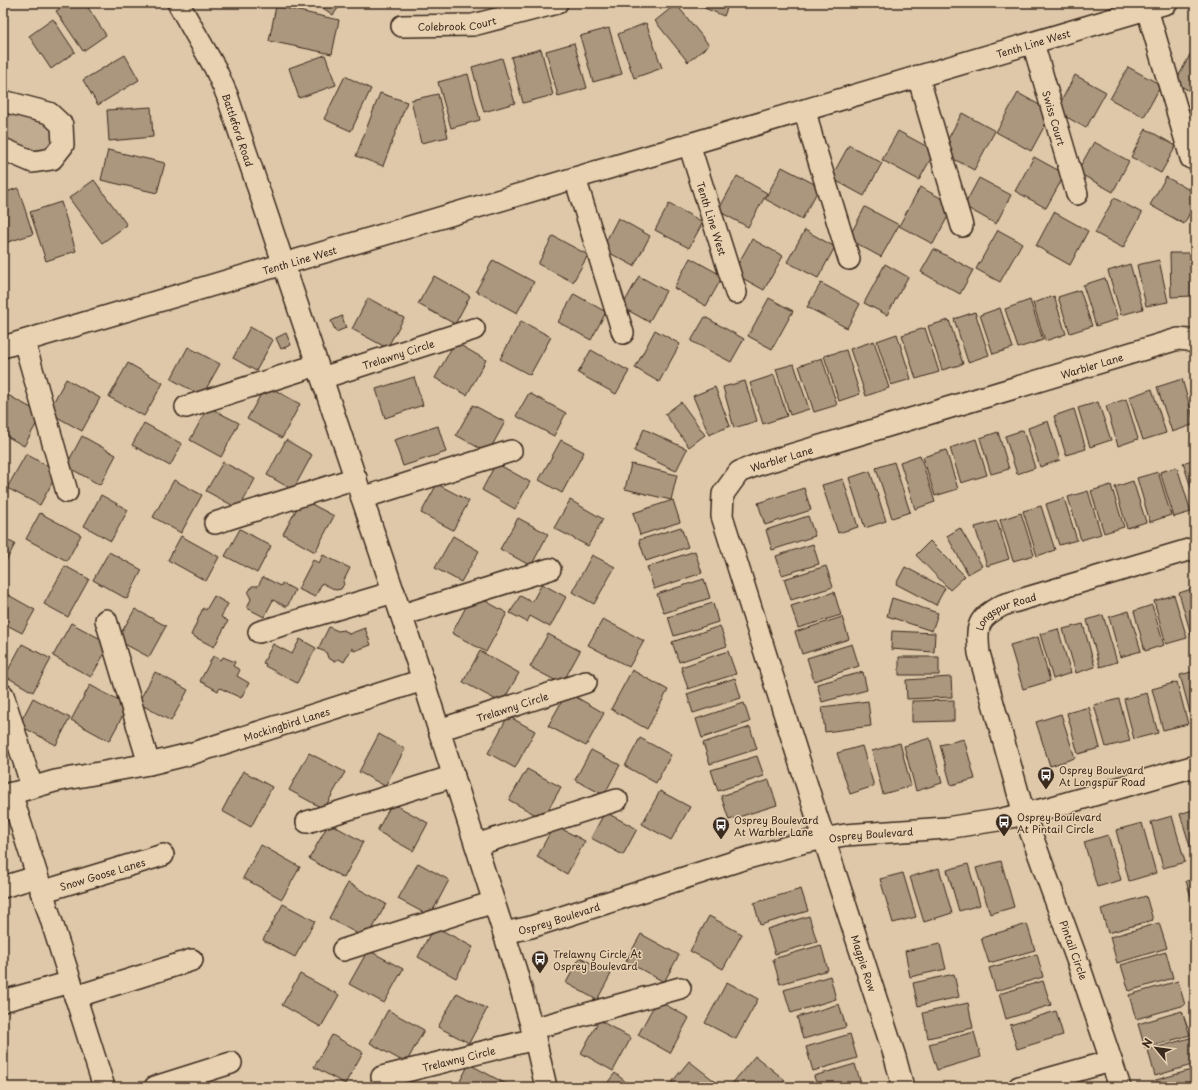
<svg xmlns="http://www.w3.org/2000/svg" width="1198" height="1090" font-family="'Playpen Sans',sans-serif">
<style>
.green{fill:#c0ab90;stroke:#7e6a57}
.building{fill:#ab977e;stroke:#3b2a1e}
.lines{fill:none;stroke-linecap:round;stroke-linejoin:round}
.minor-casing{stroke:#3b2a1e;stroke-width:24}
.minor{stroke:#e9d2b2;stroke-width:21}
.labels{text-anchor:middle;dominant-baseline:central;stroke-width:3;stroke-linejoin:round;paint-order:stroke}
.street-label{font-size:10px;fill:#3b2a1e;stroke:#e9d2b2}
.poi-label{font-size:10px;fill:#3b2a1e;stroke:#e9d2b2;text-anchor:start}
</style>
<rect width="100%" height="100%" fill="#dec8a9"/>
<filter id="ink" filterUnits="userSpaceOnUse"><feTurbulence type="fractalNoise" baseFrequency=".025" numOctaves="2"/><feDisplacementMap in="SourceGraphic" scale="8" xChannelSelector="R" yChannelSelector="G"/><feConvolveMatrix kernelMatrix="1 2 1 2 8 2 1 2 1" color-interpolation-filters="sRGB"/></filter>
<g filter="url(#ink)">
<path class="green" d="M3,112L40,121L51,128L55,137L51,147L42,153L29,150L3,139Z"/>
<path class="building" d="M68,3H85L106,35L83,51L56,11Z
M316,3H342L333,15Z
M692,3H729L724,16Z
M676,4L709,45L688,62L655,21Z
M276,6L339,20L332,54L269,41Z
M53,19L75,52L51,69L29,36Z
M646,23L662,68L634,78L618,34Z
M609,28L622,74L593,82L580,36Z
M574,43L587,88L558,96L546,51Z
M1194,47L1195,48V94L1175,83Z
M541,49L553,95L523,103L511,57Z
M125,55L139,80L98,105L83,80Z
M325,55L336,85L299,98L289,68Z
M502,58L515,103L484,112L472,67Z
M1128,67L1161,85L1144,117L1110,99Z
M468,74L480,120L451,128L438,82Z
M1075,75L1106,92L1086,128L1056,111Z
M345,76L371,89L351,131L324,119Z
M380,93L407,102L383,166L356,156Z
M1018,93L1052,112L1031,151L996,132Z
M438,94L448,137L421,143L411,100Z
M151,107L153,137L109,141L107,110Z
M962,113L995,131L974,170L941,152Z
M1146,129L1176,146L1161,173L1131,157Z
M898,131L935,151L919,180L882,160Z
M1094,142L1129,161L1113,192L1077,172Z
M849,145L882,163L864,196L831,178Z
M108,150L165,163L157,193L101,180Z
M1034,157L1065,174L1046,208L1015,191Z
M782,167L820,187L802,219L765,199Z
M737,176L767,193L748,227L718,211Z
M1166,177L1195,193V203L1184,224L1150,205Z
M979,178L1011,195L996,224L964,206Z
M94,180L127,225L102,243L69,198Z
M920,187L954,205L933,244L899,226Z
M18,188L33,234L5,243L3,238V193Z
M1114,198L1142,213L1123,248L1095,233Z
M61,202L76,251L46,261L30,212Z
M669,204L703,222L689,248L655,230Z
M865,207L899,225L881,257L848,239Z
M1054,212L1088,231L1070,265L1036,246Z
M618,218L650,236L634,266L602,249Z
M805,230L835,247L818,278L787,262Z
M998,230L1022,243L1000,282L976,269Z
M553,236L588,255L573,282L538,264Z
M752,239L783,256L764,290L733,273Z
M934,249L973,270L960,294L921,272Z
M1170,253H1191L1192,296L1171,297Z
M690,258L723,276L706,306L674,288Z
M493,260L534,282L517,313L476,291Z
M1159,260L1168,302L1146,306L1137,265Z
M885,264L908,277L887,315L864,303Z
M1130,264L1143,309L1121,315L1108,271Z
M434,276L470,296L455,324L418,304Z
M639,276L666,291L649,322L622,307Z
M1105,278L1118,319L1096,326L1083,285Z
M821,283L860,304L847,328L807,307Z
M1080,290L1092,326L1070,333L1058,297Z
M574,294L606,312L591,340L558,322Z
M1054,296L1066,334L1045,341L1033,303Z
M368,298L404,318L387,348L352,329Z
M769,298L793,311L772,349L748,336Z
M1030,300L1043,340L1018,348L1005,309Z
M1000,308L1013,348L993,354L980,315Z
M975,312L989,355L968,362L954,319Z
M342,316L346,328L336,332L331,321Z
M705,317L744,339L731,362L691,341Z
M949,320L963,364L942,370L928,326Z
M521,321L551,337L530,375L500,359Z
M250,327L273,340L256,371L233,358Z
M925,328L939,372L916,379L902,335Z
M655,330L680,344L659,382L635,368Z
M286,333L291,345L281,349L276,338Z
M897,334L911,379L891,385L877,341Z
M874,341L889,388L866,396L850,349Z
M455,342L486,360L467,395L435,378Z
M188,347L220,364L202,396L171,379Z
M591,350L629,371L616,394L578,373Z
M846,350L860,394L839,401L824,356Z
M822,358L837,405L814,412L799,366Z
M128,363L163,383L144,416L109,397Z
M794,364L809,409L790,415L776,369Z
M774,375L787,416L763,424L750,383Z
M414,377L423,405L385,418L376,389Z
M66,379L100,398L82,431L48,412Z
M1182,379L1195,424L1172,432L1157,387Z
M745,381L757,421L734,428L723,387Z
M266,385L300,404L282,438L247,419Z
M715,387L730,426L709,435L693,396Z
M1152,389L1166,433L1143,440L1129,397Z
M529,393L566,413L554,436L516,416Z
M6,394L42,414L24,446L3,434V401Z
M1126,399L1138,439L1118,446L1106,406Z
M681,402L705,435L689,447L665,414Z
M1098,402L1111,440L1090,447L1078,408Z
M473,405L505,422L488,453L456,435Z
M208,407L239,423L221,457L190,440Z
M1074,409L1086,449L1066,455L1054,416Z
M1048,421L1060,460L1040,467L1028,428Z
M144,423L182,444L170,466L132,445Z
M438,426L446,452L403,466L394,440Z
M644,429L687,449L676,471L634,451Z
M1023,430L1035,468L1017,474L1005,436Z
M998,432L1009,469L991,474L980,438Z
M82,436L116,455L100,485L66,466Z
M976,439L987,475L961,483L950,448Z
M286,440L312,455L293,490L267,475Z
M561,440L584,452L562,493L539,480Z
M946,450L958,489L935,496L923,457Z
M26,454L58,472L40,505L7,488Z
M920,455L935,502L915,509L900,462Z
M1195,459V500L1183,463Z
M223,462L255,479L239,509L206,491Z
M894,462L910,512L892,518L876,468Z
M496,463L530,482L515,509L482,490Z
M631,464L677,475L671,500L625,489Z
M1177,467L1191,512L1174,517L1160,472Z
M870,471L886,521L865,528L849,478Z
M1158,472L1171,515L1150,522L1137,478Z
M843,479L858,527L838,533L822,485Z
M174,480L202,495L181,533L153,517Z
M1133,481L1146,522L1127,528L1115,487Z
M437,484L469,501L453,530L421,513Z
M1111,485L1124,527L1104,533L1091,491Z
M804,488L811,510L765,525L758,503Z
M1088,491L1101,534L1081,540L1068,497Z
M101,495L128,510L111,541L84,526Z
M1064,498L1077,540L1059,545L1046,504Z
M302,499L334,516L315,552L283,534Z
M570,500L603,519L588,546L554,528Z
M673,500L680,522L640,535L633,513Z
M1041,506L1055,550L1037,556L1023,511Z
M40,513L81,535L67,561L26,539Z
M1021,513L1034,555L1013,561L1000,520Z
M808,516L815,536L772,550L766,530Z
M518,518L548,534L531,566L500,549Z
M997,521L1009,559L987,566L975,527Z
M681,527L688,547L646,561L639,540Z
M960,528L982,566L968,574L947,536Z
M240,529L271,546L257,573L225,556Z
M181,536L219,557L206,581L168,560Z
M453,536L479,551L461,582L435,568Z
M3,538L15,544L3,567Z
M930,541L965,576L950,590L916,555Z
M813,544L819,564L782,575L776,556Z
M695,551L702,573L654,589L647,567Z
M109,552L142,570L127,599L93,580Z
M323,555L350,568L343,582L344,584L341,589L336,590L322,583L315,597L298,589L313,560L319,563Z
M592,555L615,567L594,604L572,592Z
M65,566L89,579L68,617L44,604Z
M826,566L833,587L791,600L784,579Z
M905,567L945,588L936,605L896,584Z
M263,577L281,586L282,583L295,590L287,607L273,600L264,617L247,608L251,599L248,593L252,586H258Z
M704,579L710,598L664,613L657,594Z
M542,584L566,597L550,627L530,616L527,622L510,613L520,596L532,602Z
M1195,588V637L1192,638L1179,593Z
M3,592L35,610L22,633L3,623Z
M834,592L841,615L798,628L791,606Z
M473,594L507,613L486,652L452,633Z
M1174,595L1187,638L1166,644L1154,601Z
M214,596L228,604L221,617L228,621L214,647L191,635L203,608L206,610Z
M892,598L938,613L932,631L887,616Z
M713,603L718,622L674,636L668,617Z
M1152,605L1164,645L1145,651L1134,611Z
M135,609L166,626L149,657L117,640Z
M1129,611L1141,651L1120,657L1109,617Z
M1103,615L1117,662L1100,667L1087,620Z
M842,617L849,639L802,654L795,632Z
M603,619L644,641L629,667L588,645Z
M71,623L110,644L91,677L53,656Z
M1083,624L1095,667L1076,673L1063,629Z
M720,626L727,646L679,662L672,642Z
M329,627L338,631L343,630L348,632L349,634L365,628L371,645L354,651L352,648L344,662L339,659L334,661L328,658L326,652L318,649Z
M1058,629L1071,673L1053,679L1040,634Z
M892,631L935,633L934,652L891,649Z
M548,634L580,651L562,684L530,667Z
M1038,637L1050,681L1023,689L1010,645Z
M300,639L316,648L297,683L265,666L266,664L263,663L273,644L292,654Z
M22,644L51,659L33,692L5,676Z
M852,644L859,666L814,681L807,658Z
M480,651L519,673L502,703L463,682Z
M728,651L736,674L688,689L681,667Z
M213,656L221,660L223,657L235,662L233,666L240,670L237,676L249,683L241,698L220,688L218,691L200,681Z
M899,657H939V675H899Z
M632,670L668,690L647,729L611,709Z
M1195,671V723L1193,724L1180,675Z
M155,672L188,690L171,721L138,703Z
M863,672L867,690L822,702L817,684Z
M951,677L952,697L907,699L906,680Z
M735,678L741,698L693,713L687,694Z
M1177,682L1188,724L1163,730L1152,689Z
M90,685L128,706L109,741L71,720Z
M567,692L604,713L586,746L548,726Z
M1147,693L1158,733L1134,739L1124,699Z
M33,698L70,718L56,745L19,725Z
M1119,699L1130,741L1106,747L1094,705Z
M954,700V721L912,722V701Z
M868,701L871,726L825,732L822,707Z
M744,703L750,722L702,738L696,719Z
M1089,707L1100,748L1078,754L1067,713Z
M1061,714L1075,758L1050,766L1036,722Z
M508,716L535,731L515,768L488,753Z
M750,727L757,749L710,764L703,743Z
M379,734L405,749L385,786L359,772Z
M640,738L671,755L656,783L625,766Z
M930,738L942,783L916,791L904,746Z
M964,739L975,779L951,785L940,745Z
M900,743L911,786L883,794L872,751Z
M862,746L874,786L850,794L837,753Z
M591,750L620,765L604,795L575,780Z
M309,753L345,772L324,809L289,790Z
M757,756L764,776L718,791L711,770Z
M527,769L561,787L543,819L509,800Z
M243,771L272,787L251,827L222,811Z
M769,780L777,805L729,820L721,796Z
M660,791L690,807L671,840L642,824Z
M392,803L428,823L413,851L377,831Z
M1195,809V859H1194L1180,814Z
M605,812L637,829L623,855L591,838Z
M1172,816L1185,862L1163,868L1151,822Z
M329,823L363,842L344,878L309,859Z
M1142,823L1156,873L1129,881L1116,830Z
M554,825L585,841L567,874L537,857Z
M1108,835L1121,880L1097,887L1084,842Z
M261,845L300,867L282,899L243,878Z
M1001,861L1014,907L990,914L976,868Z
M418,863L449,880L430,916L398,899Z
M968,864L980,905L959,911L947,870Z
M939,868L952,913L924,922L910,877Z
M903,873L916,917L893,923L880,879Z
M1195,879V902L1193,903L1186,881Z
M348,883L386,904L367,939L329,918Z
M801,889L808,911L760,925L754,903Z
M1146,896L1153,920L1108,933L1101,909Z
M283,904L315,921L295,957L263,940Z
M709,916L742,934L723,969L690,951Z
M809,916L817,942L775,954L767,929Z
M1159,923L1167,948L1117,963L1110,937Z
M1027,924L1035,950L989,963L981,938Z
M434,926L473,947L456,978L418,957Z
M641,934L679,955L664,982L626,961Z
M940,944L946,969L910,977L905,951Z
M821,945L828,970L780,984L773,959Z
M368,950L403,969L384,1003L349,984Z
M1166,952L1173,978L1129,991L1121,965Z
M1037,954L1043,977L996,991L989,968Z
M580,957L611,974L597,1000L566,983Z
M300,974L339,995L321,1027L282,1005Z
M954,974L959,997L918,1006L913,983Z
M830,976L836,999L791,1013L784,990Z
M1043,981L1051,1005L1006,1019L999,994Z
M1178,981L1185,1005L1136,1019L1129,995Z
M727,982L758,999L736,1039L705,1023Z
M457,993L487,1009L469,1043L438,1027Z
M657,1000L689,1018L670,1053L638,1035Z
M968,1003L973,1028L928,1038L923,1013Z
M839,1004L846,1027L803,1039L797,1017Z
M388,1010L424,1030L406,1063L370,1043Z
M1056,1011L1063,1035L1017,1049L1010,1025Z
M1182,1011L1190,1035L1145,1048L1138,1024Z
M599,1020L631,1038L613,1071L581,1053Z
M974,1032L981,1057L937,1070L929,1044Z
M850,1034L857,1058L813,1071L806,1047Z
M332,1035L363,1052L345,1084L314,1067Z
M1193,1037L1195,1042V1064L1155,1076L1148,1050Z
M755,1056L785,1080L780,1087H733L731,1085Z
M689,1061L721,1086L720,1087H668Z
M469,1064L510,1086V1087H457Z
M855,1064L862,1087H817L814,1076Z
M1195,1069V1087H1158L1156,1080Z
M615,1073L632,1087H604Z
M407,1080L421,1087H403Z"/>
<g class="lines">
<g class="minor-casing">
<g id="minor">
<path id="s1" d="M178,3L215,68L227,95L423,680L516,971L535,1039L546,1087"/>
<path d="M1147,9L1191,158"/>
<path id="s2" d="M402,26L473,25L557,3"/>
<path id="s3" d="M1033,43L1077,194"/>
<path d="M918,76L962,226"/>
<path d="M3,101L49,113L62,125L63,145L52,159L33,162L3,149"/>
<path d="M805,110L812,138L849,259"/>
<path id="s4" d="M689,144L736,293"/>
<path d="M575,178L623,333"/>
<path d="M24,341L67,492"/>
<path id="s5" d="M3,347L1167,3"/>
<path id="s6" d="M322,378L474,329"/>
<path d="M186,407L317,365"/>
<path d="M362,498L511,451"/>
<path d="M215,523L356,478"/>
<path d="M402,615L550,569"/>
<path d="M106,620L149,764"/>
<path d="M259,632L394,592"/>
<path d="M3,695L32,787"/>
<path id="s7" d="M439,730L586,682"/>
<path d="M11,793L104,1087"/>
<path id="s8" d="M3,796L55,781L149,764L190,754L423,680"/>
<path d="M307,822L454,776"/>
<path d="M476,845L617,800"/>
<path d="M3,887L36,877"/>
<path id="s9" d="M41,892L163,855"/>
<path id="s10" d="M504,933L531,927L737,861L805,842L845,835L946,828L998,820L1049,808L1195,766"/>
<path d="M343,950L494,902"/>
<path d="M75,997L192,960"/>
<path d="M3,1001L71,982"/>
<path d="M532,1029L680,988"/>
<path id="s11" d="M382,1077L535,1039"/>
<path d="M155,1087L231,1063"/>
<path id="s12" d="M903,1087L895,1057L816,814L722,516L723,494L739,472L757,465L1178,339L1188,340L1195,343"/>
<path d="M1019,1087L1111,1061"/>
<path id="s13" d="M1120,1087L1080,968L1024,814L979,653C976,626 977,618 1003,605L1195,548"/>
</g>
</g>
<use href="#minor" class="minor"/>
</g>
</g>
<defs>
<g id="bus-pin" transform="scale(0.9)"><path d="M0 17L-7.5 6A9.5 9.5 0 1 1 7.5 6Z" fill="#3b2a1e" stroke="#e9d2b2"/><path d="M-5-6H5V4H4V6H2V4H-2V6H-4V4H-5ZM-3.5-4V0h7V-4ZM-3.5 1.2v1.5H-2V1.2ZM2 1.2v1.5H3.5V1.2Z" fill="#fff"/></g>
</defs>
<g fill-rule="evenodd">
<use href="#bus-pin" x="1046" y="775"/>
<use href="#bus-pin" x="1004" y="822"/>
<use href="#bus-pin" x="721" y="825"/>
<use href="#bus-pin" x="540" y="959"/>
</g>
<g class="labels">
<g class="street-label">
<text stroke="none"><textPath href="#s2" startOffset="55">Colebrook Court</textPath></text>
<text stroke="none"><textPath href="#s5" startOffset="1074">Tenth Line West</textPath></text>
<text stroke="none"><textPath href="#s3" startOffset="78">Swiss Court</textPath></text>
<text stroke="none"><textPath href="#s1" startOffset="141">Battleford Road</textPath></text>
<text stroke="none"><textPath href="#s4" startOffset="78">Tenth Line West</textPath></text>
<text stroke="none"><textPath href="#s5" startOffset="309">Tenth Line West</textPath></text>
<text stroke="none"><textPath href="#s6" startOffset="80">Trelawny Circle</textPath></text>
<text stroke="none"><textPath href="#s12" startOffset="1017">Warbler Lane</textPath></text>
<text stroke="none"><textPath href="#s12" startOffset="693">Warbler Lane</textPath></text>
<text stroke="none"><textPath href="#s13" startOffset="515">Longspur Road</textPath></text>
<text stroke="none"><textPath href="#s7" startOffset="77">Trelawny Circle</textPath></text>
<text stroke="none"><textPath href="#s8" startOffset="293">Mockingbird Lanes</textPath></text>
<text stroke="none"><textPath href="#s10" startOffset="381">Osprey Boulevard</textPath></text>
<text stroke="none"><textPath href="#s9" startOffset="64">Snow Goose Lanes</textPath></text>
<text stroke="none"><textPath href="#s10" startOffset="57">Osprey Boulevard</textPath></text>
<text transform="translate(1074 950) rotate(70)">Pintail Circle</text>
<text transform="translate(864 963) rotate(72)">Magpie Row</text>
<text stroke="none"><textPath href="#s11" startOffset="79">Trelawny Circle</textPath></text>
</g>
<g class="poi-label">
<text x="1059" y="769">Osprey Boulevard<tspan x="1059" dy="12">At Longspur Road</tspan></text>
<text x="1017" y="816">Osprey Boulevard<tspan x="1017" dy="12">At Pintail Circle</tspan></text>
<text x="734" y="819">Osprey Boulevard<tspan x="734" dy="12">At Warbler Lane</tspan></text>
<text x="553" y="953">Trelawny Circle At<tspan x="553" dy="12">Osprey Boulevard</tspan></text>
</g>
</g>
<rect width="1198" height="1090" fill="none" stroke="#e9d2b2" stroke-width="16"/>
<rect x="8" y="8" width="1182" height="1074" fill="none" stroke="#3b2a1e" stroke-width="1.5" filter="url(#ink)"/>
<g transform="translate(1156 1048) rotate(299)" stroke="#e9d2b2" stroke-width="3" paint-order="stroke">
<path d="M0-3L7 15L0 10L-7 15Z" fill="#3b2a1e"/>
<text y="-6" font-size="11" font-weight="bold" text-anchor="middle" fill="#3b2a1e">N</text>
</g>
</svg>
